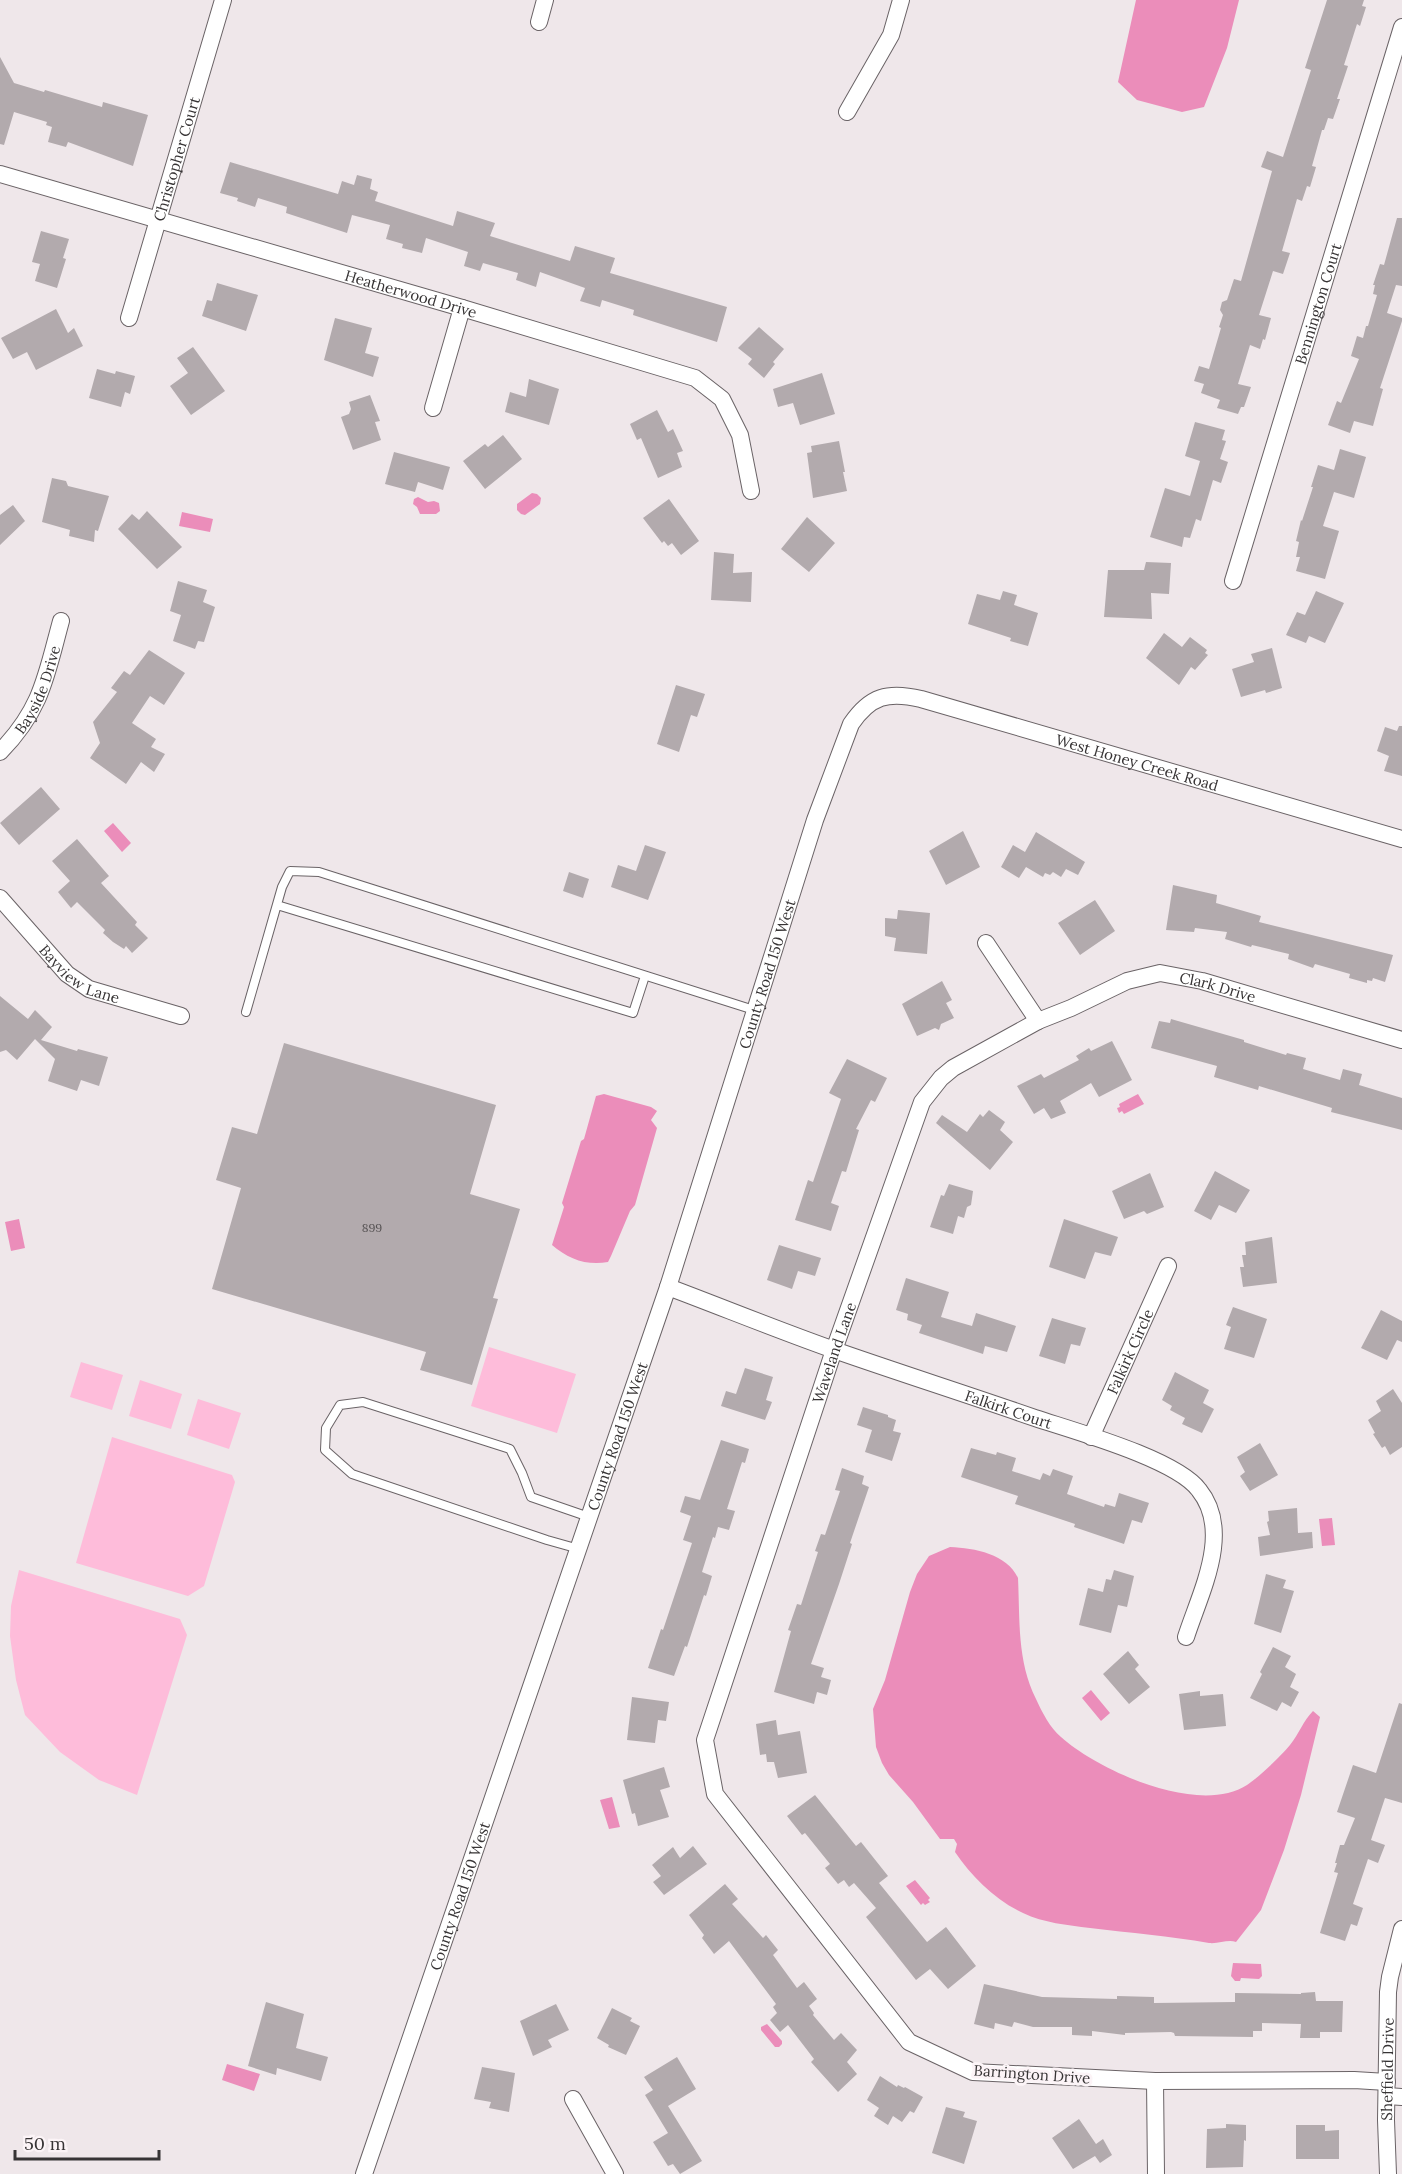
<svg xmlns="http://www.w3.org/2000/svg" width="1402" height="2174" font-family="Lora,serif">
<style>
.green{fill:#febcda}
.water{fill:#eb8dba}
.building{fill:#b2aaad}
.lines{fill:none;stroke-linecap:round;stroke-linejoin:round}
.lane-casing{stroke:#6a6366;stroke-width:10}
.street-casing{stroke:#6a6366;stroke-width:18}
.lane{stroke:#fff;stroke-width:8}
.street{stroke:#fff;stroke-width:16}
.labels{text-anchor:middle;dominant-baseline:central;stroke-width:6;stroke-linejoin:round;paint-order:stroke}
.number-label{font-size:12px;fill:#565253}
.street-label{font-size:15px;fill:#373435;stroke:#fcf4f7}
</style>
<rect width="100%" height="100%" fill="#efe7ea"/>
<path class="green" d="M489,1347L576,1374L557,1433L471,1406Z
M81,1362L123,1375L112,1410L70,1397Z
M140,1380L182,1394L171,1429L129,1416Z
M198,1399L241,1413L229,1449L187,1435Z
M112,1437L232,1475L235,1482L204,1586L188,1596L76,1563Z
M19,1570L180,1619L187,1635L137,1795L99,1780L60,1752L25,1715L16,1680L10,1636L11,1606Z"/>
<path class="water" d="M1136,0H1239L1227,48L1204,107L1182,112L1137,100L1118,82Z
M532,493L537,494L541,498L540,504L525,515L521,514L517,510V504Z
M418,497L428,502L434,501L439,503L440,511L436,514H420L417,507L413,504L414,499Z
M182,512L213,519L210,532L179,526Z
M113,823L131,843L122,852L104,831Z
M604,1094L651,1107L657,1111L651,1120L657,1128L635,1205L630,1211L611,1256L608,1262C587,1266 568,1259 552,1245L564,1207L562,1203L581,1141L584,1139L596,1096Z
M1138,1094L1144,1104L1124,1114L1122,1111L1119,1113L1117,1108L1120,1107L1119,1104Z
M19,1219L25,1248L11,1251L5,1222Z
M1332,1518L1335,1545L1322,1546L1319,1519Z
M950,1547C975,1548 1007,1554 1018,1578C1020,1620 1017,1661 1036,1699C1042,1712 1050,1728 1061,1737C1099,1771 1199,1816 1247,1785C1259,1777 1280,1757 1290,1745C1299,1734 1303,1721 1313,1711L1320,1717L1301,1795L1284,1850L1261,1910L1236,1942C1228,1939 1219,1944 1209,1943C1170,1936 1130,1933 1090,1928C1067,1925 1044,1923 1023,1913C995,1900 972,1877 955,1852L957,1844L954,1839H940L913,1802L889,1775L882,1763L876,1747L873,1709L885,1680L910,1592L917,1574L929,1556Z
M1091,1690L1110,1713L1101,1721L1082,1698Z
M612,1797L620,1827L609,1829L600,1800Z
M915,1880L930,1898L928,1900L930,1902L925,1905L923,1903L921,1905L906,1886Z
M1233,1963L1261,1964L1262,1976L1259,1979L1241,1978L1240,1981H1235L1231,1976Z
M767,2024L782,2041V2044L779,2047H775L761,2030V2027Z
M227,2064L260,2074L254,2091L222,2080Z"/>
<path class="building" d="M1327,0H1364L1362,6L1366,7L1360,26L1357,24L1344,65L1348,66L1337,99H1340L1333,119L1328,118L1324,130H1322L1312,166L1316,167L1310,187L1307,186L1302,201L1297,199L1282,251L1290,253L1283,274L1273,271L1259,315L1271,318L1265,340L1263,339L1260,349L1250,345L1238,384L1251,387L1244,407H1241L1238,414L1217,408L1220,400L1201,393L1204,384L1194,381L1199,366L1209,369L1221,328L1219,327L1223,315L1220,310L1222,302L1227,300L1234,279L1241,281L1272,171L1261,167L1267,151L1283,157L1311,70L1305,68Z
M0,57L14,83L44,92L45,90L102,107L103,102L148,115L133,166L68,142L66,147L48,142L52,127L46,125L47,122L14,112L4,145L0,144Z
M230,162L338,194L342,181L354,185L357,175L372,179L370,189L378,192L375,201L453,226L457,211L495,223L490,236L570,261L575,246L615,258L610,273L727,307L717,342L633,315L634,310L602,300L600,307L580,301L585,288L540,272L536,287L516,280L518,273L483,263L480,271L464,266L468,252L426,238L422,253L402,248L403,244L386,239L390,225L352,215L347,233L286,213L287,207L258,198L255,207L237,201L238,198L220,193Z
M1397,218H1402V286L1396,285L1387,313L1402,318V321L1380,388L1383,389L1373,426L1354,421L1350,433L1328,425L1337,401L1341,403L1359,359L1351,356L1357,336L1363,338L1366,326H1368L1377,295L1373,294L1375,285H1373L1380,264L1384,265Z
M41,231L69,239L63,258L66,259L57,288L35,281L40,264L32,262Z
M217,283L258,295L246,331L202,316L207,300L212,301Z
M56,309L68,333L74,328L83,346L36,370L27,352L13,359L1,338Z
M335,318L372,328L365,353L379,357L373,377L324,360Z
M759,327L784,349L773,362L775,364L764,378L748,364L752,359L738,348Z
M193,347L225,391L191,415L170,386L188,373L177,358Z
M97,369L115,374L116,371L135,376L130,394L125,392L121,407L89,398Z
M822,373L835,414L800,425L793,403L778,407L773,389Z
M529,379L559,389L549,425L505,412L510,392L526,397Z
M370,395L380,421L375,422L381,440L353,450L341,417L349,414L351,409L349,402Z
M657,410L668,432L673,429L683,451L677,453L682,467L658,478L641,438L637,440L630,424Z
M1195,422L1225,430L1222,440L1226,441L1220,459L1228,462L1221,483L1213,480L1201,521L1196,519L1190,538L1184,537L1182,547L1150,537L1165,488L1190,496L1200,461L1185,456Z
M503,435L522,459L485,489L463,461L485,444L488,447Z
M839,441L845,472H843L847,491L813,498L807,453L812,452L811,446Z
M1340,449L1366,457L1354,498L1334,492L1323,526L1339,531L1325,579L1296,571L1300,557H1296L1299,542L1296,541L1301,520L1302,521L1313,487H1311L1318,465L1334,470Z
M394,452L450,467L443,490L418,482L415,492L385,484Z
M52,478L66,481L68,486L109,496L98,531L95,530L94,542L69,536L70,530L42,522Z
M669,499L699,541L681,555L672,543L668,546L664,541L662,543L643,518Z
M13,505L25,521L0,545V515Z
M147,511L182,547L157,569L118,529L132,514L139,520Z
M807,517L835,543L809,572L781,549Z
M714,552L734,554L733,573L752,572L751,602L711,600Z
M1146,562L1171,563L1169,594L1151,593L1152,619L1104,617L1108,570H1144Z
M178,581L207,590L203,602L215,607L204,642L198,641L195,649L173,641L181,615L170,611Z
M1003,591L1017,595L1014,605L1038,613L1028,646L1010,641L1011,638L968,624L977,594L1000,600Z
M1316,591L1344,603L1325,643L1309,636L1306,643L1286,635L1297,612L1305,615Z
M1164,633L1182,647L1190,637L1207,650L1205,653L1208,655L1195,670L1191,667L1179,685L1146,658Z
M1272,648L1282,688L1266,693L1265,690L1241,697L1232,669L1254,662L1251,654Z
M149,650L185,673L164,705L150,696L132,723L156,739L151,747L165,754L154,772L141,762L126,784L90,758L100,743L93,722L117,692L111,688L124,671L130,675Z
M676,685L705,694L697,717L691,715L679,752L657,744Z
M1399,726H1402V776L1384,771L1389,756L1377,751L1385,727L1397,731Z
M41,787L60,809L19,845L0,823Z
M963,831L980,867L946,885L929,851Z
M1036,832L1085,862L1078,875L1066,869L1061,877L1053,872L1050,875L1045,873L1043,877L1026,867L1019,878L1001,867L1013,845L1025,852Z
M77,839L109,876L101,883L137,922L135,925L148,938L132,953L126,946L124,949L113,942L103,933L105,930L77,902L71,908L58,892L70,881L52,861Z
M645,845L666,852L648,900L611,887L618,865L636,871Z
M569,872L589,879L583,898L563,891Z
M1173,885L1217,895L1216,903L1261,916L1259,922L1393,955L1385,982L1373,978L1372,981L1367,980V983L1349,978L1350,974L1315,964L1313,968L1288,959L1289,954L1252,945L1251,947L1225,939L1227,932L1195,928L1194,932L1166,930Z
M1095,900L1115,931L1080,955L1058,923Z
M898,910L930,913L927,954L894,951L896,938L885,936V918L897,919Z
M942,981L952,1000L946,1003L954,1018L941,1024L939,1030L935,1028L917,1036L902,1004Z
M0,996L28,1019L35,1010L52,1027L41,1040L77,1051L78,1049L108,1057L99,1086L81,1080L77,1091L48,1081L55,1059L35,1039L17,1060L6,1050L0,1052Z
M1171,1019L1244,1040V1042L1286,1055L1287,1053L1306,1058L1303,1069L1340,1080L1343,1069L1362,1074L1359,1085L1402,1098V1130L1331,1112L1332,1108L1259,1086L1258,1090L1214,1077L1217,1066L1151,1048L1159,1021L1170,1023Z
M1112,1041L1132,1080L1099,1097L1091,1083L1060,1101L1066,1113L1051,1119L1044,1108L1034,1114L1017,1086L1041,1074L1044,1078L1079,1060L1076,1056L1089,1048L1091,1051Z
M284,1043L496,1105L470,1194L520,1209L493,1298L498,1299L472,1385L420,1370L426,1352L212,1289L241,1188L216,1180L232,1127L257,1134Z
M847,1059L887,1078L875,1102L871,1100L856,1129L859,1130L846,1172L842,1171L831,1203L839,1206L831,1231L795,1220L808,1180L813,1182L841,1099L829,1093Z
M989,1110L1005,1122L1000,1130L1013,1142L990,1170L936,1123L942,1115L967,1132L980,1114L983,1117Z
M1215,1171L1250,1190L1236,1213L1219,1205L1211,1220L1194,1211Z
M1150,1173L1164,1207L1147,1214L1144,1211L1124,1219L1112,1191Z
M949,1184L973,1191L971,1205L967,1207L964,1218L958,1216L953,1234L930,1227L941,1195L944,1196Z
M1064,1219L1118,1237L1111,1256L1095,1252L1085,1279L1049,1267Z
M1272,1237L1277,1283L1243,1287L1240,1267H1244L1242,1255H1246L1245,1242Z
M779,1245L821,1258L815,1276L798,1271L792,1289L767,1280Z
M906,1278L949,1292L941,1317L972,1326L976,1313L1016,1326L1007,1352L985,1346L983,1354L919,1333L922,1325L907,1320L908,1314L896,1310Z
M1233,1307L1267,1319L1254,1358L1224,1349L1231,1327L1226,1325Z
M1381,1310L1402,1321V1342L1397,1340L1387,1360L1361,1348Z
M1052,1318L1086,1328L1080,1346L1071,1344L1065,1364L1039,1356Z
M745,1368L773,1377L766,1400L772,1402L765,1420L721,1406L726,1391L736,1394Z
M1175,1372L1209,1390L1203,1403L1214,1409L1202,1433L1182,1424L1185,1418L1170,1410L1172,1406L1162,1400Z
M1393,1389L1402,1403V1447L1390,1455L1385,1446L1382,1448L1373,1434L1375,1433L1368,1420L1381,1411L1376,1401Z
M863,1407L888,1415V1417L896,1420L893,1431L901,1433L892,1461L865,1452L872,1430L857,1425Z
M721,1440L749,1449L745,1463L742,1462L727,1509L735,1511L729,1530L718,1527L715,1538L713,1537L702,1572L712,1576L706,1596L704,1595L687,1647L685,1646L674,1676L648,1668L661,1629L663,1630L692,1543L683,1540L691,1516L680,1512L685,1496L700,1500Z
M1260,1443L1278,1475L1250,1491L1240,1476L1245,1472L1237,1457Z
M971,1448L996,1455L997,1452L1016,1458L1012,1471L1040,1480L1043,1473L1050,1476L1053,1469L1073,1476L1067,1494L1104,1507L1105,1504L1115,1507L1119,1493L1149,1503L1142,1523L1132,1520L1124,1544L1074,1527L1075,1524L1015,1504L1018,1496L961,1477Z
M842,1468L864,1476L862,1484L869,1487L850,1543L852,1544L839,1584L811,1664L824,1668L821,1677L831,1680L827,1695L817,1692L814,1704L774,1692L791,1631L788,1630L797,1604L801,1605L818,1552L815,1551L821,1534L825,1535L840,1491L835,1490Z
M1297,1508L1298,1533L1312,1532L1313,1548L1260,1556L1258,1537L1270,1535L1267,1522L1269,1521L1268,1511Z
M1114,1570L1134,1576L1127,1607L1118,1605L1111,1633L1079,1625L1088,1588L1103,1592L1106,1579L1111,1580Z
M1266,1574L1286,1580L1283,1588L1294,1591L1281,1633L1254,1624Z
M1273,1647L1291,1656L1285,1667L1296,1674L1290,1687L1299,1692L1291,1707L1282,1702L1277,1711L1250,1698L1262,1674L1260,1672Z
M1128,1651L1139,1665L1135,1669L1150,1687L1129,1704L1103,1674Z
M1200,1691V1696L1223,1694L1226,1726L1184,1730L1179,1694Z
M632,1697L669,1702L666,1721L658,1720L655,1743L627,1740Z
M1399,1703L1402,1704V1803L1385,1798L1371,1840L1385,1845L1378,1863L1368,1859L1353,1904L1363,1908L1357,1926L1351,1924L1345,1941L1320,1933L1338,1873L1334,1872L1337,1863H1335L1340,1845H1344L1355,1818L1337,1812L1353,1765L1376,1773Z
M776,1720L778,1735L800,1731L807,1773L778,1778L774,1762H767L766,1754L760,1755L756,1724Z
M664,1767L670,1787L660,1790L669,1817L638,1826L635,1813L632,1814L623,1780Z
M815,1795L856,1846L861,1842L888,1876L879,1883L927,1942L946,1927L976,1966L948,1989L930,1969L916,1980L866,1917L876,1908L854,1883L849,1887L844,1880L838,1884L825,1868L830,1864L805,1833L802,1835L787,1816Z
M693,1846L707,1864L664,1895L653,1882L661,1876L652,1865L673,1847L680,1858Z
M725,1884L738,1899L732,1904L763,1938L766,1935L778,1950L773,1955L797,1988L804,1982L817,1999L809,2006L814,2013L813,2015L834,2040L841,2033L857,2050L847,2062L857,2074L838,2092L811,2062L814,2059L788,2025L780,2032L770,2020L777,2013L773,2007L776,2004L729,1941L714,1954L702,1938L704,1935L689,1915Z
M984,1984L1042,1997L1117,1999V1996L1154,1997V2003L1235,2002V1993L1301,1994V1993L1315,1992L1316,2001H1343L1342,2032H1320V2038H1300L1301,2024L1262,2023V2031H1253V2037L1175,2036L1174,2033L1171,2032L1125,2033V2035L1092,2031V2036L1072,2035V2027H1033L1014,2022L1012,2027L995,2023L994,2029L974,2024Z
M266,2002L304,2014L296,2048L328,2057L321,2081L277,2068L276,2075L248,2066Z
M556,2004L569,2030L548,2040L552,2047L533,2056L520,2021Z
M612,2008L632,2018L630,2021L640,2026L626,2055L608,2047L609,2045L597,2038Z
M677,2057L696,2089L668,2106L702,2161L680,2174L673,2164L668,2166L653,2142L668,2133L645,2095L653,2090L644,2077Z
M482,2067L515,2073L509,2112L489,2108L491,2102L474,2099Z
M880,2076L897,2087L898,2085L904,2088L905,2087L923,2097L914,2113L910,2111L902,2122L893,2116L888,2125L874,2116L879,2108L867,2100Z
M946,2107L965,2112L963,2117L977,2121L964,2164L932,2153Z
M1079,2119L1096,2144L1103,2139L1112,2155L1100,2163L1095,2156L1073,2169L1052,2138Z
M1226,2124L1246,2125V2141L1244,2140L1243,2167L1206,2168L1207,2129L1226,2128Z
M1296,2125H1325V2131L1339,2130V2159H1296Z"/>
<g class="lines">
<g class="lane-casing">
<path id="lane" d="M277,905L633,1013L645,976
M246,1012L282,887L290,871L319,872L754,1010
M579,1549L547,1540L352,1474L325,1450L326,1428L340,1405L363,1402L510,1449L522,1473L531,1497L589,1517"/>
</g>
<g class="street-casing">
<g id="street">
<path d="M539,22L545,0"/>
<path d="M847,112L891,35L901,0"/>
<path id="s1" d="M0,174L462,308L695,378L722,399L740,435L751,491"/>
<path id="s2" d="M129,318L223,0"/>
<path d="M433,408L462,308"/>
<path id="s3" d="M1233,581L1402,27"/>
<path id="s4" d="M0,752C42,709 46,676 61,621"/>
<path id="s5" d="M0,898L67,974L89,989L181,1016"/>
<path d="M986,943L1038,1021"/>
<path id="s6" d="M668,1287C724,1308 780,1331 837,1351C903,1374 969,1395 1035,1418C1074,1431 1176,1459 1199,1490C1233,1532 1200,1593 1186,1637"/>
<path id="s7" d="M1091,1437L1168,1266"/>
<path d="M1155,2081L1156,2174"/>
<path id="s8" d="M1387,2082L1354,2080L1155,2081L973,2072L909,2042L715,1794L705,1740L834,1350L922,1102L941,1078L953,1068L1038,1021L1071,1008L1127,981L1160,973L1202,981L1402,1040"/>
<path d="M1387,2096L1402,2097"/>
<path d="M573,2099L615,2174"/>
<path id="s9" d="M364,2174L668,1287L815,820L851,724C870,696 888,691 921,699L1402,839"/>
<path id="s10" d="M1388,2174L1386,2120L1388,1992L1390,1977L1402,1929"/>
</g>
</g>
<use href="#lane" class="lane"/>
<use href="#street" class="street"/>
</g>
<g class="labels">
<g class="number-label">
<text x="372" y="1227">899</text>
</g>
<g class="street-label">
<text stroke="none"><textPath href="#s2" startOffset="166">Christopher Court</textPath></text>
<text stroke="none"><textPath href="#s1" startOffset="428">Heatherwood Drive</textPath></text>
<text stroke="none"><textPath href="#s3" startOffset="290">Bennington Court</textPath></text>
<text stroke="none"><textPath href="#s4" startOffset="74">Bayside Drive</textPath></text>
<text stroke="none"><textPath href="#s9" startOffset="1836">West Honey Creek Road</textPath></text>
<text stroke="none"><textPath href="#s5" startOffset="112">Bayview Lane</textPath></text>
<text stroke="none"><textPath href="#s9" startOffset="1266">County Road 150 West</textPath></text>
<text stroke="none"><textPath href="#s8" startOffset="1863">Clark Drive</textPath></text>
<text stroke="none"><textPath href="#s7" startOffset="94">Falkirk Circle</textPath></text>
<text stroke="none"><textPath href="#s8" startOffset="1263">Waveland Lane</textPath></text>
<text stroke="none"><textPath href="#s6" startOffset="362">Falkirk Court</textPath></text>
<text stroke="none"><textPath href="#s9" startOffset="780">County Road 150 West</textPath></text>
<text stroke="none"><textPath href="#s9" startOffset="294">County Road 150 West</textPath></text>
<text stroke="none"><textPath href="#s10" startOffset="105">Sheffield Drive</textPath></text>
<text transform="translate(1032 2074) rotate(4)">Barrington Drive</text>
</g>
</g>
<path d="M15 2150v9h144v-9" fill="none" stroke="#373435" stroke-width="3"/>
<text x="24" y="2150" font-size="18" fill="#373435" stroke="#fcf4f7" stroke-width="4.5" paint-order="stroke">50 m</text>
</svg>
